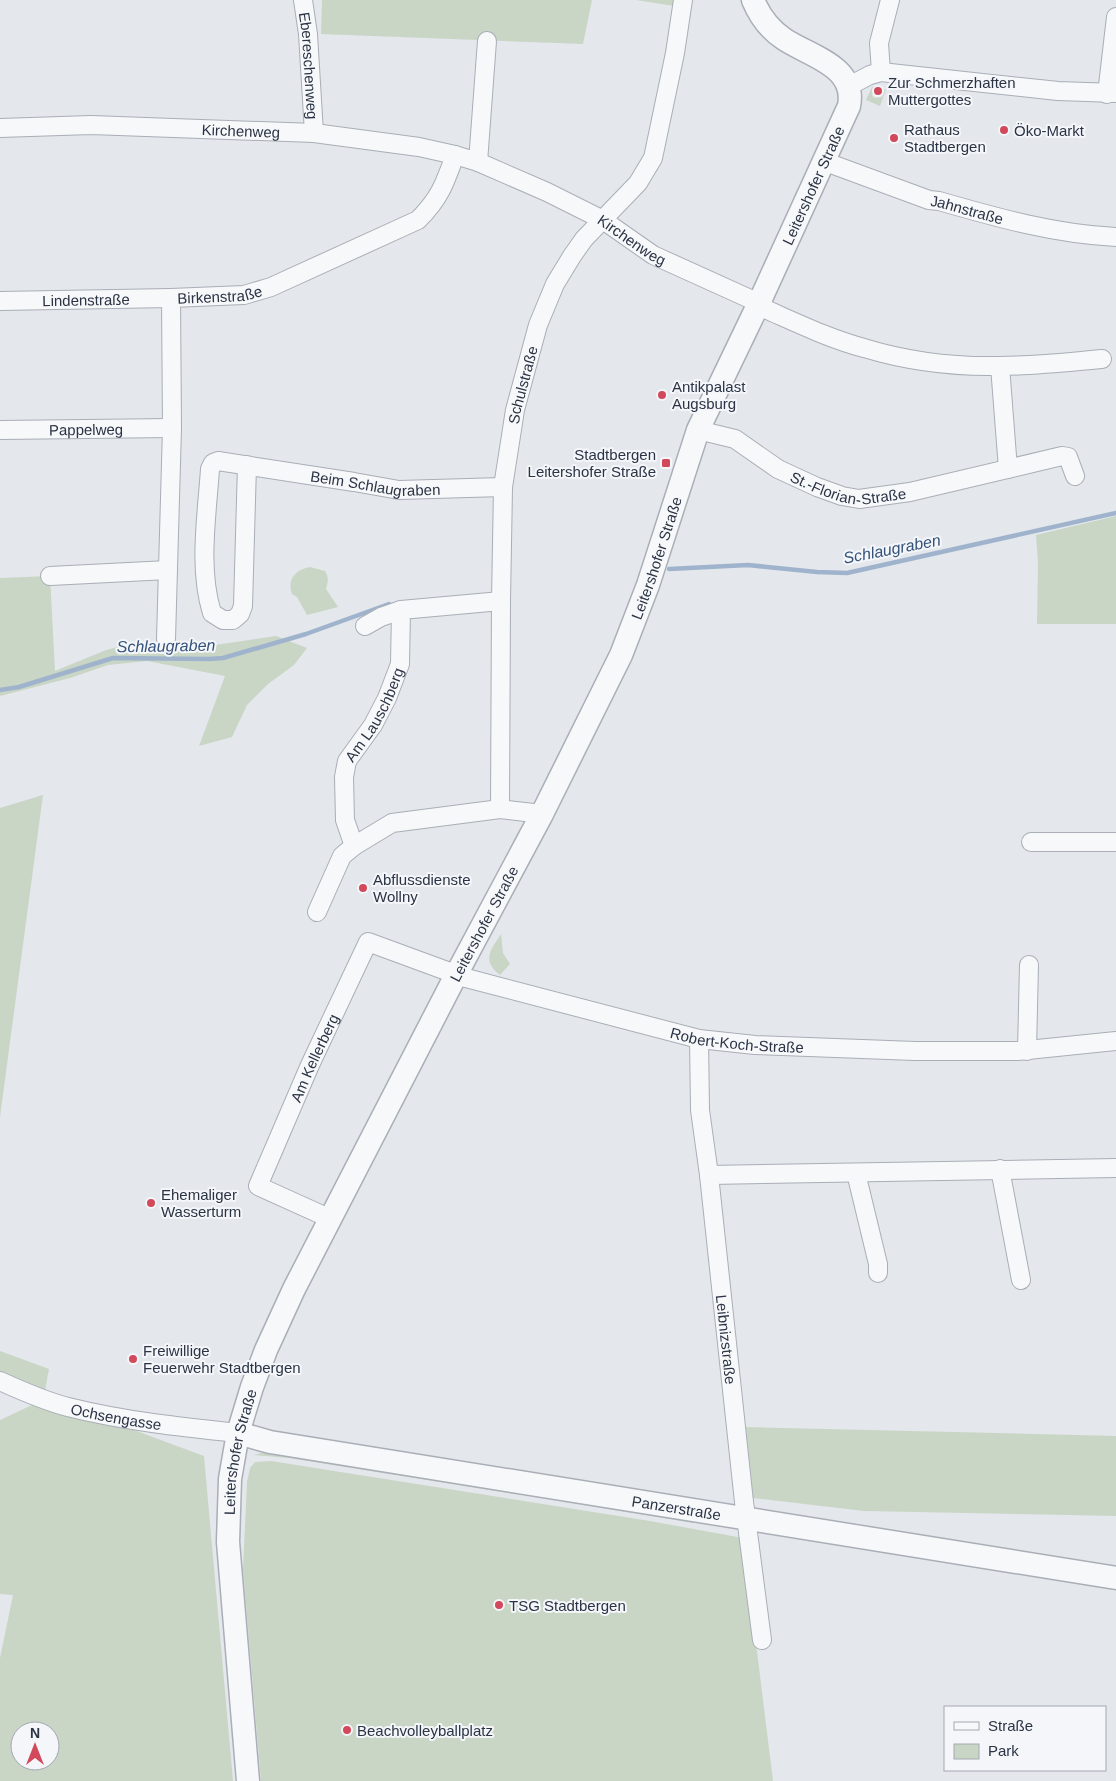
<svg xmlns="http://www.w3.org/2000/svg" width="1116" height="1781" font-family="Helvetica,sans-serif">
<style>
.green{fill:#c9d6c5;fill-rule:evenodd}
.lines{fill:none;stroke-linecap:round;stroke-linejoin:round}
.stream{stroke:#9fb4cc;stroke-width:4.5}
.minor-casing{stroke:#a9aeb7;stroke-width:20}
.tertiary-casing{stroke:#a9aeb7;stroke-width:25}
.minor{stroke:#f7f8fa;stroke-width:18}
.tertiary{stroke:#f7f8fa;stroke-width:22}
.poi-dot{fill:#d1495b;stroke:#f4f6f9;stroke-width:2}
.labels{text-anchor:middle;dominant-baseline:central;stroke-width:4;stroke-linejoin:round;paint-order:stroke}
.street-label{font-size:15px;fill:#2b3445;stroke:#f4f6f9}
.poi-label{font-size:15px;fill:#2b3445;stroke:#f4f6f9;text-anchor:start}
.water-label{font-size:16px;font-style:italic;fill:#34527a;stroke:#f4f6f9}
</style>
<rect width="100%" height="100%" fill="#e4e7ec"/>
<path class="green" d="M322,0H592L583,44L321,34Z
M636,0H675L674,6Z
M872,87H874L872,96L875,98L882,97L885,89H886L880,106L866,100Z
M1116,516V624H1037L1038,562L1036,535Z
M310,567L325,571C329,577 328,582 326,589L338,607L307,615L297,597L292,594C287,579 295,570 310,567Z
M50,576L55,671L106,650L118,647L208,646L276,636L307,648L294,665L268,684L247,705L232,737L199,746L225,676L147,661L108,665L70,678L0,696V578Z
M43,795L0,1117V808Z
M501,934L503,953L510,964L500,975C481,960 491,950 501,934Z
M0,1351L49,1369L45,1390L4,1374L0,1378Z
M47,1398L204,1456L233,1781H0V1658L13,1595L0,1594V1420ZM20,1731H50V1761H20Z
M746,1427L1116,1436V1516L864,1511L753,1498Z
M269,1451L506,1489L514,1494L289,1458L254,1455Z
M271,1461L650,1521L743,1538L773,1781H261L243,1569L247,1482L250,1468L255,1462Z
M569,1498L690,1520L694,1523L565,1502Z"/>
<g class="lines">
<path class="stream" d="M669,569L748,565L817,572L847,573L1116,513
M0,690L19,687L113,658L209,659L223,658L306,634L389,604"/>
<g class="minor-casing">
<g id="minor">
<path id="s1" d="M303,0L308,34L314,133"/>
<path d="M881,72L879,43L890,0"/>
<path d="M849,86L870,75L881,72L1058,91L1116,93"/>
<path d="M1107,94L1116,17"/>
<path id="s2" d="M0,128L91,125L314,133L419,147L455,155L478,162L547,192L603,220L653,255L759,303L765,309C797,323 830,339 864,348C907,361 954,367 999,366C1034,366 1068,362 1102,359"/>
<path id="s3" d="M823,161L929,200L939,201C998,218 1055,234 1116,237"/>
<path d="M478,162L487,41"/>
<path id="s4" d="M0,301L171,298"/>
<path d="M1000,366L1008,469"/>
<path id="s5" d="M0,430L172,428"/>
<path id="s6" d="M698,430L735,439L778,469L817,487L842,496L859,499L910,492L1062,456L1068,457L1075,476"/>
<path id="s7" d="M247,465L243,606L240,614L233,620H223L212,613C198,568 207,515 210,469L213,463L218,461L354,482L399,490L503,487"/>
<path d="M50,576L168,570"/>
<path d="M365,626L381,617L401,610"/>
<path id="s8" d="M166,639L172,428L171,298L244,295L271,287L418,220C440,198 445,183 455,155"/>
<path id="s9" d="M500,809L501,601L503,487L515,410L538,325L555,284L572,256L584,239L638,183L653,158L675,53L683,0"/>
<path d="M1031,842H1116"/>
<path id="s10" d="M354,846L345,820L344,777L347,761L373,725L387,698L400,664L401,610L501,601"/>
<path d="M317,912L342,856L354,846L392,823L500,809L542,814"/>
<path id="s11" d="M699,1039L700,1110L709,1175L744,1502L762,1640"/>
<path d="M1027,1051L1029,965"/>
<path d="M1000,1169L1021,1280"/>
<path d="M856,1173L878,1264V1273"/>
<path d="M709,1175L1116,1168"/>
<path id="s12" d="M331,1219L258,1186L310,1065L368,942L466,978L699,1039L755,1045L915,1051H1018L1116,1041"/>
<path id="s13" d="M0,1381C22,1391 45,1401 68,1407C124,1421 181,1427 238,1433"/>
</g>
</g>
<g class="tertiary-casing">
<g id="tertiary">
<path id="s14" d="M238,1433L270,1442L1116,1578"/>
<path id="s15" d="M248,1781L228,1542L230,1479L238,1433L252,1387L266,1350L294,1289L456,975L542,814L621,655L648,585L698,430L759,303L849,106C857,66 809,56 784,39C769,29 760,17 753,0"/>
</g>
</g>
<use href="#minor" class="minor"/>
<use href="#tertiary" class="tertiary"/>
</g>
<g class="poi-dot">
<circle cx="878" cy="91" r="5"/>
<circle cx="1004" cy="130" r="5"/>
<circle cx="894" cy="138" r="5"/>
<circle cx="662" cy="395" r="5"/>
<rect x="661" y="458" width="10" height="10" rx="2.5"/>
<circle cx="363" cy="888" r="5"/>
<circle cx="151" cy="1203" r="5"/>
<circle cx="133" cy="1359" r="5"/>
<circle cx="499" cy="1605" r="5"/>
<circle cx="347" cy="1730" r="5"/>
</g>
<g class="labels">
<g class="street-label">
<text stroke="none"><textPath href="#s1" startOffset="66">Ebereschenweg</textPath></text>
<text stroke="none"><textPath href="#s2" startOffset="241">Kirchenweg</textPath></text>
<text stroke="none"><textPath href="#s15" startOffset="1726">Leitershofer Straße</textPath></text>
<text stroke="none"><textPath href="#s3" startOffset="152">Jahnstraße</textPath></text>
<text stroke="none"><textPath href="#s2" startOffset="654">Kirchenweg</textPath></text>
<text stroke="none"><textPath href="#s8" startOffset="390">Birkenstraße</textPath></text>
<text stroke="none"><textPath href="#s4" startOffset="86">Lindenstraße</textPath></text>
<text stroke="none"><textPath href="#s9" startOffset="426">Schulstraße</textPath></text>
<text stroke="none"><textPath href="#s5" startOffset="86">Pappelweg</textPath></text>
<text stroke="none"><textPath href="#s7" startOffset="498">Beim Schlaugraben</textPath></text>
<text stroke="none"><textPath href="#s6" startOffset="165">St.-Florian-Straße</textPath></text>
<text stroke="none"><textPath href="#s15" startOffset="1321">Leitershofer Straße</textPath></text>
<text stroke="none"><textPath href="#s10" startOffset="141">Am Lauschberg</textPath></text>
<text stroke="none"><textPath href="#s15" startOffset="916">Leitershofer Straße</textPath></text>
<text stroke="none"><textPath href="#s12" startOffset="731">Robert-Koch-Straße</textPath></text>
<text stroke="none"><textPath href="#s12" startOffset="220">Am Kellerberg</textPath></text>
<text stroke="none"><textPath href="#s11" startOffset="302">Leibnizstraße</textPath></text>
<text stroke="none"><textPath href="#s13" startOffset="122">Ochsengasse</textPath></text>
<text stroke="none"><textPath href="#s15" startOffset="331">Leitershofer Straße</textPath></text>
<text stroke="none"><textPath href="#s14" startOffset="445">Panzerstraße</textPath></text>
</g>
<g class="poi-label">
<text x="888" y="82">Zur Schmerzhaften<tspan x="888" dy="17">Muttergottes</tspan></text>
<text x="904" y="129">Rathaus<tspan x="904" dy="17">Stadtbergen</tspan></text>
<text x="1014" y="130">Öko-Markt</text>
<text x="672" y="386">Antikpalast<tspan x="672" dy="17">Augsburg</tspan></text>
<text x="656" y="454" text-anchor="end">Stadtbergen<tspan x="656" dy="17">Leitershofer Straße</tspan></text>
<text x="373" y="879">Abflussdienste<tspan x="373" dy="17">Wollny</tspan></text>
<text x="161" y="1194">Ehemaliger<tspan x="161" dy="17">Wasserturm</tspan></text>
<text x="143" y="1350">Freiwillige<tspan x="143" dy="17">Feuerwehr Stadtbergen</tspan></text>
<text x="509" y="1605">TSG Stadtbergen</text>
<text x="357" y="1730">Beachvolleyballplatz</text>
</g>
<g class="water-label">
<text transform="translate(892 549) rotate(-11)">Schlaugraben</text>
<text transform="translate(166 646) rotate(-1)">Schlaugraben</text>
</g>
</g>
<rect x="944" y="1706" width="162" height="65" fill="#f4f6f9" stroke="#a4a8b1"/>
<rect x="954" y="1722" width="25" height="8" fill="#f7f8fa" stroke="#a4a8b1"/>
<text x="988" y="1731" font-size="15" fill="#2b3445">Straße</text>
<rect x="954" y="1744" width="25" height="15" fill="#c9d6c5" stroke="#a4a8b1"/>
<text x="988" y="1756" font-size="15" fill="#2b3445">Park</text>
<g transform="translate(35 1746)"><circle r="24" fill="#f4f6f9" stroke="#a4a8b1"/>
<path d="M0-4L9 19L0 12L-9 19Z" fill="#d1495b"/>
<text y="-8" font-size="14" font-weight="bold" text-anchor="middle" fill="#2b3445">N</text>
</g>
</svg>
